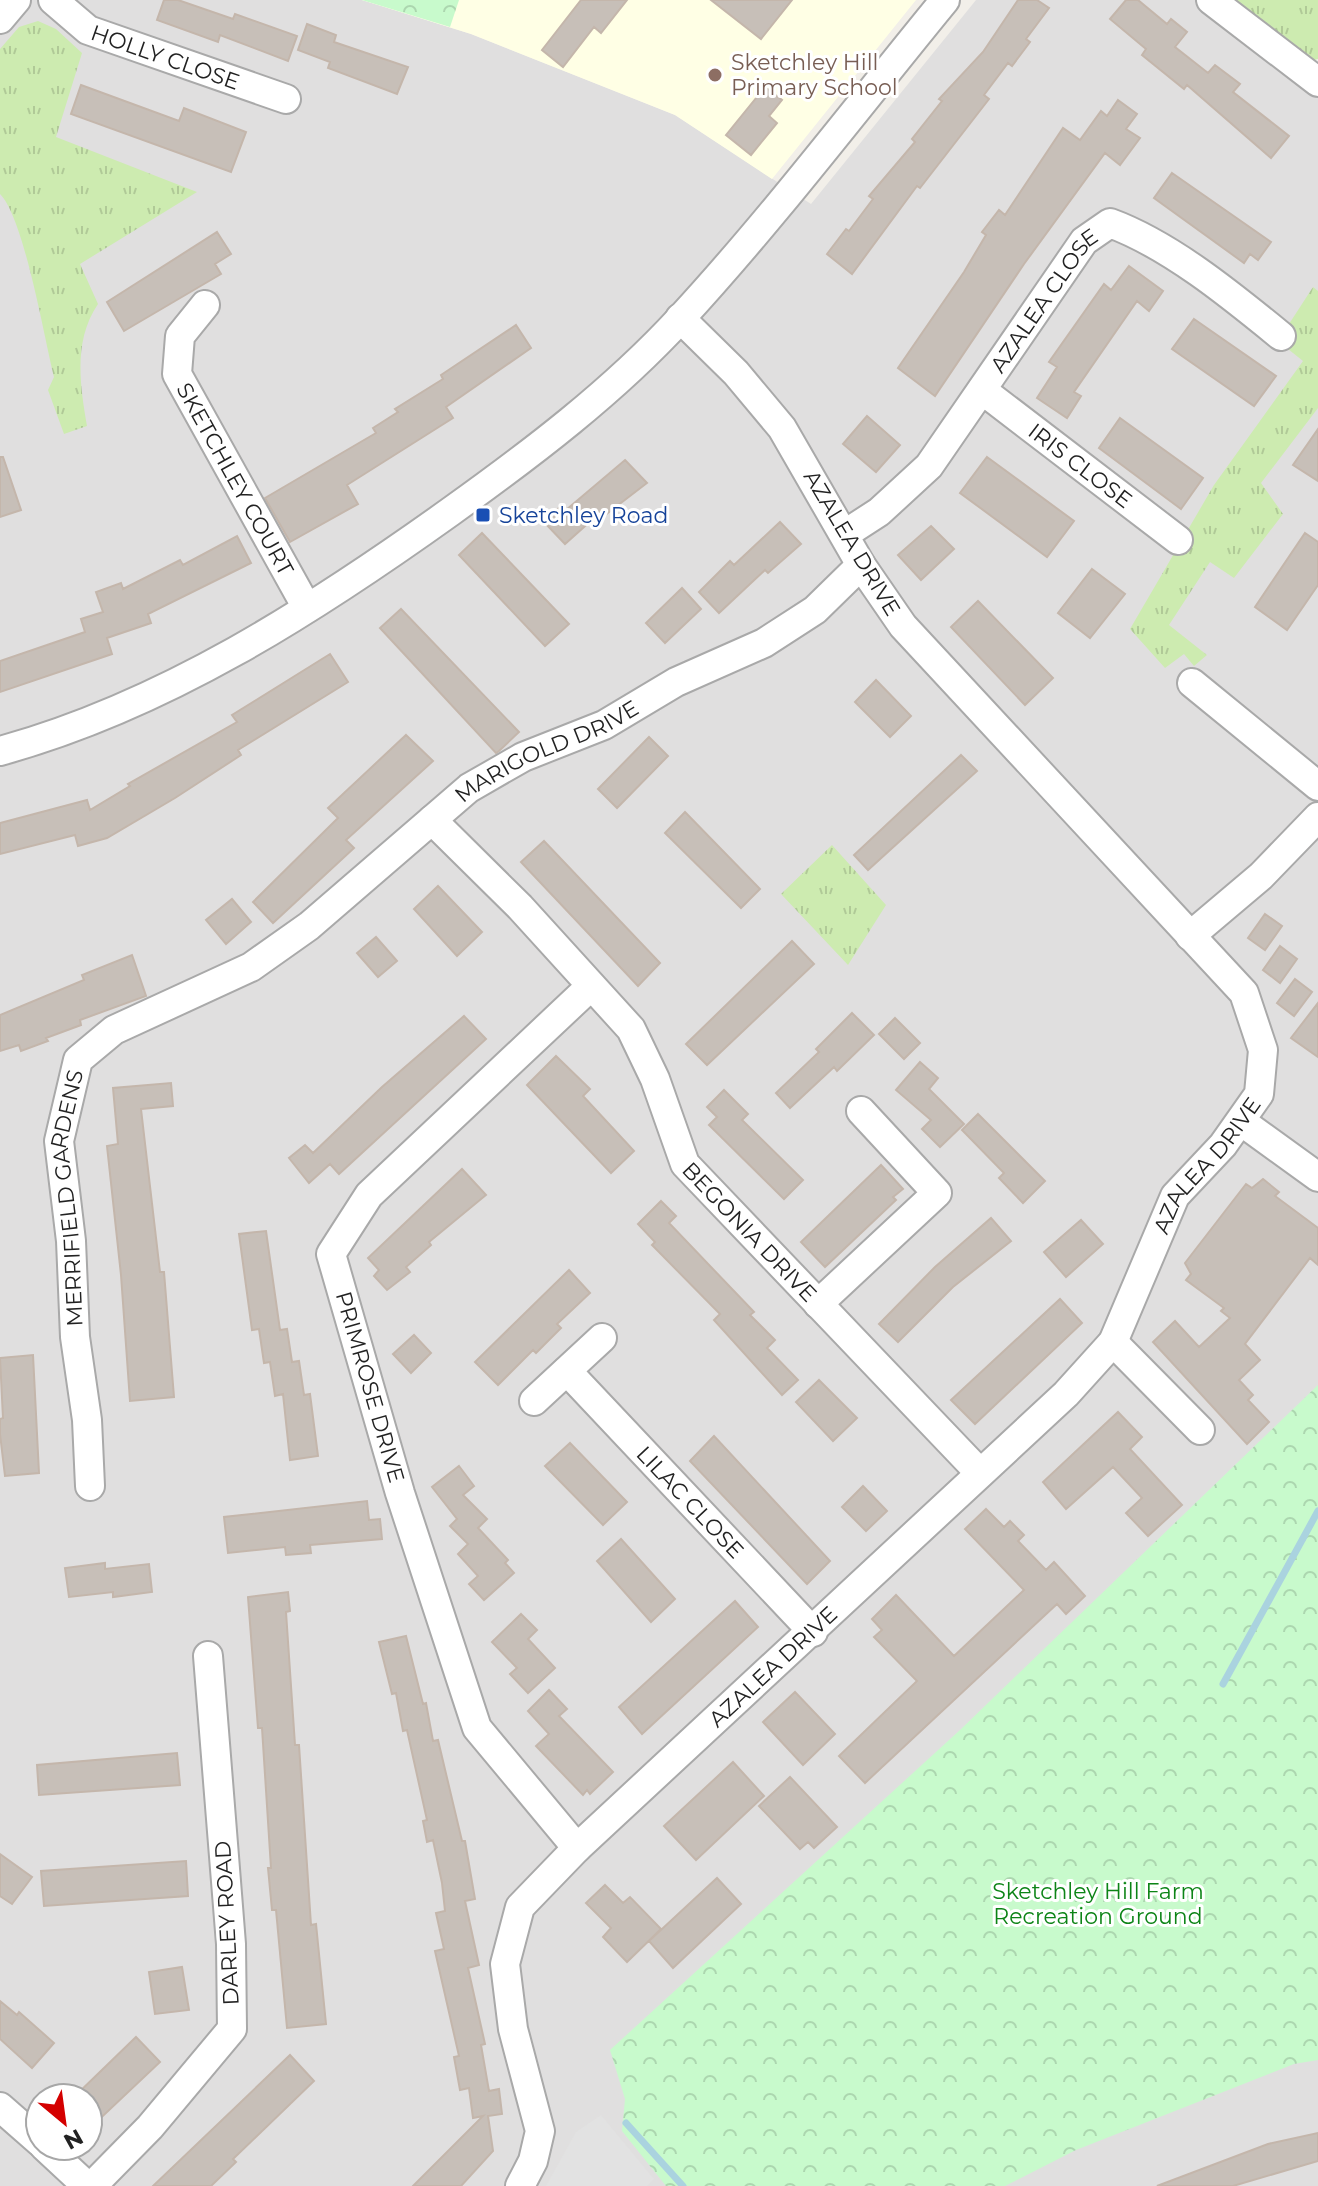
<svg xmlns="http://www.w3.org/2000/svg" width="1318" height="2186" font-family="Montserrat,sans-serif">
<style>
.residential{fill:#e0dfdf;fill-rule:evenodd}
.education{fill:#ffffe5}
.grass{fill:url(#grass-tufts)}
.park{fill:url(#park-crowns)}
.parking{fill:#e2e2e2}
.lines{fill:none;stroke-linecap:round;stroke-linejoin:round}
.stream{stroke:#aad3df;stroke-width:7}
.building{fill:#c7bfb8;stroke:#c4b6ab;stroke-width:2}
.street-casing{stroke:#a9a9a9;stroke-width:32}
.street{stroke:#fff;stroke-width:28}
.education-dot{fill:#8d6e63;stroke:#fff;stroke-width:3}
.transit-dot{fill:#1a4fb4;stroke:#fff;stroke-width:3}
.labels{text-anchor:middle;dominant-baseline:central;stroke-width:6;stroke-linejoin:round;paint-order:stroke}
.street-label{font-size:22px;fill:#222;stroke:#fff}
.education-label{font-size:22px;fill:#785e54;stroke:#fff;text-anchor:start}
.transit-label{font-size:22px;fill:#164399;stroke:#fff;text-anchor:start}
.park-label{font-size:22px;fill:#0c8416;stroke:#fff}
</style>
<defs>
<pattern id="grass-tufts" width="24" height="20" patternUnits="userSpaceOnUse" patternTransform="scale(2)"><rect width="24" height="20" fill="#cdebb0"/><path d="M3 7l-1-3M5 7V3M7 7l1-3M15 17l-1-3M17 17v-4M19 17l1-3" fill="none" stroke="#b0c997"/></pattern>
<pattern id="park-crowns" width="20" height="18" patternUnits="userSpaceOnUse" patternTransform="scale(2)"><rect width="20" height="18" fill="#c8facc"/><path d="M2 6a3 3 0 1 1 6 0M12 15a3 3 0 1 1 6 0" fill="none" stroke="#acd6af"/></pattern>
</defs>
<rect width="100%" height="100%" fill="#f2efe9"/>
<path class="residential" d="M0,0H362L471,34L675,115L811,204L976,0H1202L1318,91V2186H0ZM40,2098H88V2146H40Z"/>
<path class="education" d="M362,0H916L772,179L675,115L471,34Z"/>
<path class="grass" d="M1228,0H1318V59L1310,61Z
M38,21L56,29L82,53L56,137L197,192L80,264L98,304C73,341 80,385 87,426L64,434L48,390L54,377C44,337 24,218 0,194V49L19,27Z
M1313,287L1318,291V408L1261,483L1283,514L1234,578L1210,562L1169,625L1207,655L1194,666L1184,654L1165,668L1130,629L1214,485L1303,361L1278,341Z
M832,845L886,905L848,965L781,894Z"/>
<path class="park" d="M362,0H459L450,27Z
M1318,1385V2060L1294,2064L1076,2150L1005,2186H666L622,2131L625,2099L610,2050L960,1730Z"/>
<path class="parking" d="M601,2115L654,2179L647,2186H546L576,2132Z"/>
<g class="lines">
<path class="stream" d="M1223,1684L1318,1511
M626,2123L683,2186"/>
</g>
<path class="building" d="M164,0H178L233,19L235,14L297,36L288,61L220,35L218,42L157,20Z
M581,0H627L601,33L594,27L563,67L542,50Z
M711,0H792L761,39Z
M1018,0H1037L1049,8L1026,39L1030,42L1012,66L1008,63L984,95L989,99L920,188L917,186L852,274L827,254L846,229L849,231L873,199L869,196L915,142L912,139L942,101L939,99L983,52Z
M1126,0H1138L1167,24L1171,19L1187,32L1175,47L1208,73L1215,65L1240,84L1233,92L1289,136L1271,158L1187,85L1184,89L1142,55L1146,49L1110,19Z
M307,24L336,35L334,42L408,67L397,94L328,68L330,62L298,50Z
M81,85L179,121L184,108L246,132L231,172L71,114Z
M765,87L782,100L769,116L777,123L751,155L726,135Z
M1118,100L1137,114L1126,129L1140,138L1120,165L1105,153L1024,264L935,396L898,368L964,272L986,235L982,232L999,210L1005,215L1063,128L1080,140L1101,111L1107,116Z
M1172,173L1271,242L1258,260L1250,254L1244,263L1154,198Z
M217,232L231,254L215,264L221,274L124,331L107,302Z
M1129,266L1163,291L1149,311L1137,301L1074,392L1081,396L1067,418L1037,398L1057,367L1049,362L1104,284L1111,290Z
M1194,319L1276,376L1254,406L1172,349Z
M516,325L531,348L446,407L453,418L347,485L358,504L290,542L265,498L376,433L373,428L398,412L395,409L443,379L441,375Z
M867,416L900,445L876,472L843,444Z
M1120,418L1203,478L1181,509L1099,448Z
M1318,429V481L1293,465Z
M0,457H3L21,510L0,517Z
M987,457L1074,521L1047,557L960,493Z
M625,460L647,483L596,522L593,519L565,544L544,522L562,505L566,510Z
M780,522L801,544L768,573L765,570L719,613L699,592L730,561L734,565Z
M931,526L954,549L921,580L898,555Z
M482,533L569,624L545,646L459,555Z
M1305,533L1318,542V585L1287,630L1255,607Z
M237,536L251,563L148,614L151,623L107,638L112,654L0,692V661L85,632L81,619L103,612L96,592L121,583L123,589L180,560L183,565Z
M1092,569L1125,594L1090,638L1058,613Z
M682,588L701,609L665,643L646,623Z
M978,601L1053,678L1025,705L951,627Z
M401,609L519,732L499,751L496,753L380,628Z
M330,654L348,682L238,750L241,755L175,798L107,838L78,846L75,835L0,854V823L87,800L90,810L130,786L128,784L237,722L232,715Z
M876,680L911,716L890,737L855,702Z
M406,735L433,761L346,840L354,848L273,923L253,902L338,818L328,808Z
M649,737L668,756L617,808L598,789Z
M961,755L977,771L868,870L854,855Z
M685,812L760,889L741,908L665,833Z
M544,841L660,963L638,986L521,862Z
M438,886L482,932L457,956L414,909Z
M232,899L251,922L226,944L206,920Z
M1265,914L1282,926L1265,950L1248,938Z
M376,937L397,961L378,977L357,953Z
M792,941L814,964L707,1065L686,1044Z
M1280,946L1297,959L1280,983L1263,970Z
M132,955L146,996L80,1020L81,1025L46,1038L48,1041L21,1051L19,1045L0,1051V1015L84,980L82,975Z
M1295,979L1312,992L1294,1016L1277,1003Z
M1318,1003V1057L1291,1038Z
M852,1013L874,1035L837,1071L834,1067L790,1108L776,1093L819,1052L816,1049Z
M464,1016L486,1039L339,1174L330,1164L309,1183L289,1158L305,1145L313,1153L382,1087Z
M895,1018L920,1043L904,1059L879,1034Z
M556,1056L590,1089L583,1096L634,1151L611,1173L527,1085Z
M920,1062L938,1078L929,1089L964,1124L940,1147L922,1129L931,1120L896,1090Z
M171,1083L173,1106L141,1109L160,1272H164L174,1397L130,1401L121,1275L107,1146L118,1144L113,1088Z
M724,1090L748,1114L742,1120L803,1180L784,1199L709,1125L717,1117L707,1107Z
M978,1114L1045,1181L1023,1203L999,1178L1004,1173L962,1130Z
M881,1165L903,1189L893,1197L896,1200L825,1267L801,1242Z
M462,1169L486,1195L429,1242L431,1245L406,1267L410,1272L387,1290L374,1276L379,1270L368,1258Z
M1263,1179L1279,1192L1275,1196L1318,1228V1265L1310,1258L1245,1344L1260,1360L1239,1380L1253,1395L1248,1400L1269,1422L1247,1444L1153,1342L1175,1321L1199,1347L1230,1318L1221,1311L1224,1308L1186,1280L1191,1274L1185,1263L1246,1184L1252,1188Z
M661,1201L676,1216L669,1223L754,1312L750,1315L775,1340L767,1348L798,1380L782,1395L714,1320L720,1314L652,1245L655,1242L638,1224Z
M991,1218L1011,1241L953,1287L898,1342L879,1324L935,1267Z
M1081,1220L1103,1244L1066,1277L1044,1252Z
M266,1231L280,1330L287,1329L292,1362L299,1361L304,1395L310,1394L318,1456L290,1460L283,1394L275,1396L270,1362L264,1363L259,1329L252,1330L239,1234Z
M569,1270L590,1293L557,1324L561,1328L536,1353L533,1350L498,1385L475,1362Z
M1060,1299L1082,1323L975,1424L951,1400Z
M414,1335L431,1353L411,1373L393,1354Z
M33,1355L39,1473L5,1476L0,1434V1419L3,1418L0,1358Z
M819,1380L857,1418L833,1441L796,1402Z
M1118,1412L1142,1437L1130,1449L1182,1505L1148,1536L1126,1513L1142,1498L1113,1467L1066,1509L1043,1482Z
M714,1436L830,1561L807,1584L690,1461Z
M570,1443L627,1502L603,1525L545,1466Z
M459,1466L474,1486L463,1495L487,1519L478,1528L508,1560L505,1563L514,1573L484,1600L469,1584L478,1576L458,1554L468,1544L450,1526L457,1519L432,1487Z
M863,1486L887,1511L866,1531L842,1507Z
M367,1501L369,1520L380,1519L382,1539L310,1545L311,1553L286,1555L285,1547L228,1553L224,1517Z
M986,1509L1004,1527L1010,1521L1024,1535L1018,1541L1046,1570L1054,1562L1085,1596L1066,1614L1057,1604L865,1783L839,1756L917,1681L874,1637L882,1630L872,1619L896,1595L954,1656L1024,1590L965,1529Z
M621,1539L675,1599L651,1622L597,1561Z
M105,1563V1569L149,1564L152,1592L113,1597V1592L69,1597L65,1568Z
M288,1592L290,1611L286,1612L295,1745H299L311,1925L316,1924L326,2024L287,2028L276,1910H272L268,1868H271L262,1728H258L248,1597Z
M735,1601L758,1627L642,1734L619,1707Z
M521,1614L537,1630L528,1639L555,1668L528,1693L510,1674L517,1668L492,1642Z
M406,1636L423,1704L426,1703L433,1741L438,1740L462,1841H465L475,1899L465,1901L479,1965L468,1968L485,2044L481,2045L489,2091L499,2089L502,2114L488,2116L493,2151L461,2186H413L483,2116L473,2118L469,2088L460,2090L454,2057L459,2056L435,1951L444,1949L436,1913L445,1911L442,1883L433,1840L427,1842L423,1821L427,1820L407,1730L403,1731L396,1693L392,1694L379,1642Z
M549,1690L567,1709L559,1716L613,1772L590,1794L587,1790L583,1795L536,1746L549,1734L528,1711Z
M795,1692L835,1734L803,1765L763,1722Z
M177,1753L180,1785L39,1795L37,1765Z
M733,1762L764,1796L696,1860L664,1826Z
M790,1777L837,1827L814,1848L808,1842L800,1849L759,1806Z
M0,1854L32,1877L12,1904L0,1896Z
M186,1861L188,1896L44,1906L41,1871Z
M717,1878L741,1904L673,1968L649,1941Z
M605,1885L623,1903L630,1897L661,1929L627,1962L603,1937L611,1928L586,1903Z
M182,1967L189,2010L155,2014L149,1972Z
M0,2001L17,2015L19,2012L54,2043L32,2068L0,2039Z
M136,2037L160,2062L88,2130V2098H73Z
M290,2055L314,2081L233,2159L236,2162L211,2186H153Z
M1318,2133V2161L1233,2186H1157L1268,2144Z"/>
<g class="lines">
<g class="street-casing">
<g id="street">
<path id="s1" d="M53,0L88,30L286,99"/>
<path d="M1211,0L1318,82"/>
<path d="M0,19L16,0"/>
<path id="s2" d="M205,305L180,336L177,374L307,608"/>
<path id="s3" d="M982,390L1178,540"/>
<path id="s4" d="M845,534L879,512L929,466L1084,241L1110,223C1170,245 1232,296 1281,336"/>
<path d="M1192,683L1318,786"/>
<path d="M0,751C164,706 313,610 450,512C531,454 613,392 681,318C774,217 858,106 945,0"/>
<path id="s5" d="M432,820L520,907L631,1029L655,1079L685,1164L980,1473"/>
<path d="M1190,936L1261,876L1318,817"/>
<path d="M1242,1122L1318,1177"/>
<path d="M818,1304L937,1193L861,1111"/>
<path d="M1113,1342L1200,1430"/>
<path id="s6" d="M567,1371L813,1632"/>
<path d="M534,1401L602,1338"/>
<path id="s7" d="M90,1486L87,1420L75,1337L71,1241L59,1141L78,1060L114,1030L251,967L309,926L469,788L523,757L604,725L676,682L764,643L815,610L861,565"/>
<path d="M577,1848L477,1728L400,1493L331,1254L369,1195L591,986"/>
<path d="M0,2107L40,2142"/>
<path d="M44,2146L87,2186"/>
<path d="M92,2186L150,2127L232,2029L231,1944L208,1656"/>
<path id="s8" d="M520,2186L533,2161L540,2131L513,2029L505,1964L520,1907L577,1848L1066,1394L1113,1342L1175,1196L1223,1145L1259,1094L1263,1050L1244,993L903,626L861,565L782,428L736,373L680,318"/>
</g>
</g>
<use href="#street" class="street"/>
</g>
<circle class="education-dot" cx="715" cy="75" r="8"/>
<rect class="transit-dot" x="475" y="507" width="16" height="16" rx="4"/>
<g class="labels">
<g class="street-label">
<text stroke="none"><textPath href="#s1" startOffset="128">HOLLY CLOSE</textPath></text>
<text stroke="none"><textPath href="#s4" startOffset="310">AZALEA CLOSE</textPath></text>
<text stroke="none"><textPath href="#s3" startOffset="124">IRIS CLOSE</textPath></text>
<text stroke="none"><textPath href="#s2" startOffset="198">SKETCHLEY COURT</textPath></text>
<text transform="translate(852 543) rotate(59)">AZALEA DRIVE</text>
<text stroke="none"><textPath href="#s7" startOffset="996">MARIGOLD DRIVE</textPath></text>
<text stroke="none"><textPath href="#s8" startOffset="1310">AZALEA DRIVE</textPath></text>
<text stroke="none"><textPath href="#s7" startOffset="290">MERRIFIELD GARDENS</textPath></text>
<text stroke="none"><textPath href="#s5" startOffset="528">BEGONIA DRIVE</textPath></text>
<text transform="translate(370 1387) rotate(74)">PRIMROSE DRIVE</text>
<text stroke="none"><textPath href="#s6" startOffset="180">LILAC CLOSE</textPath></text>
<text stroke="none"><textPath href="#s8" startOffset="638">AZALEA DRIVE</textPath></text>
<text transform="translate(227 1923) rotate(-93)">DARLEY ROAD</text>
</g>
<g class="education-label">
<text x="731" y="62">Sketchley Hill<tspan x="731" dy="25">Primary School</tspan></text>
</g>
<g class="transit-label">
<text x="499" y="515">Sketchley Road</text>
</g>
<g class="park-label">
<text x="1098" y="1891">Sketchley Hill Farm<tspan x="1098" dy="25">Recreation Ground</tspan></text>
</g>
</g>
<g transform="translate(64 2122) rotate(151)"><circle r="38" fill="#ffffff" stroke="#a7a7a7" stroke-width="2"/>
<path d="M0-6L14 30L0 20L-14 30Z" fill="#d40000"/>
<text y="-12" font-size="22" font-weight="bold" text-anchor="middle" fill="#222222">N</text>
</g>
</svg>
